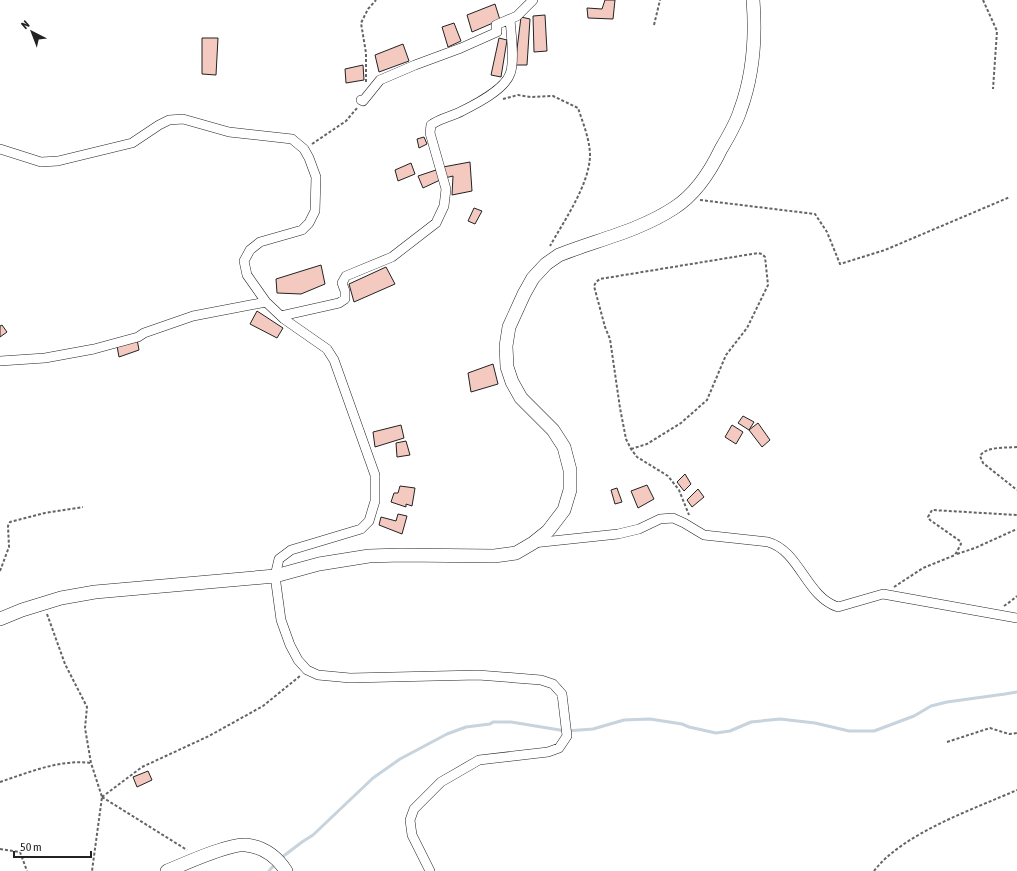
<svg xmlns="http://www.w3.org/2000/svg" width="1017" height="871" font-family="'Asap Condensed',sans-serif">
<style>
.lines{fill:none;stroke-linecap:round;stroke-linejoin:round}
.stream{stroke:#c7d3dd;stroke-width:3}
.building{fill:#f3c9c0;stroke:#222}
.street-casing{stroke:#222;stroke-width:10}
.secondary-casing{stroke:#222;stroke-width:14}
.path{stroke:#646464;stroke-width:2;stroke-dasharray:3 2;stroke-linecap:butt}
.street{stroke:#fff;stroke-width:9}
.secondary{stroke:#fff;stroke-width:13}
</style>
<rect width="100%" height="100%" fill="#fff"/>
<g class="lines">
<path class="stream" d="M281,858L302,842L313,835L373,778L400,759L447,734L466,727L490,724L493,722H511L566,731L593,729L624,720L650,719L682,724L689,727L716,733L730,731L751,722L780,719L815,723L849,731H874L914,716L931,706L947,702L1005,694L1017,692
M269,871L276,863"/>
</g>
<path class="building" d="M605,0H615L613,19L588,18L587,8L602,9Z
M495,4L500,20L472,32L467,15Z
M545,15L547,51L534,52L533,16Z
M521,17L530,19L527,65H515Z
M454,23L461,41L448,47L442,27Z
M202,38H218L216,75L202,74Z
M499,38L507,40L501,77L491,75Z
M403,44L409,61L379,72L375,55Z
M363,65L364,80L346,83L345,69Z
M424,137L427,144L419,148L417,139Z
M470,162L472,191L452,195L453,176L445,178L443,167Z
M411,163L415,174L398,181L395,170Z
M436,170L440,180L423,188L418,176Z
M474,208L482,211L475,224L468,221Z
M321,265L325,284L301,294L277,293L276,279Z
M386,267L395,284L354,302L349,284Z
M257,311L283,328L277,338L250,324Z
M2,325L7,332L0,337V326Z
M137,339L139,350L119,357L117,346Z
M493,364L498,384L471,392L468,373Z
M743,416L754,422L749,430L738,423Z
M758,423L770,440L762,447L749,430Z
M401,425L404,438L375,447L373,432Z
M732,425L743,432L736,444L725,437Z
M406,441L410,455L397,457L396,443Z
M685,474L691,484L684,491L677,482Z
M647,485L654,499L638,508L631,491Z
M400,486L415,488L412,506L406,504V507L391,502L394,493H398Z
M617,488L622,502L615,504L611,490Z
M698,489L704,497L692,507L687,500Z
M398,514L407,516L402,534L379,525L381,517L396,521Z
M148,771L152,780L137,787L133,777Z"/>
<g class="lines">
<g class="street-casing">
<path id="street" d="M361,100L363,101L380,80L415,65L461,48L497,32L496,25L517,16L533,0
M0,149L41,162L58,161L132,143L159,125L169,120L183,119L229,132L292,139L304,149L309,158L316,177L315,211L309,223L302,230L260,242L250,250L244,261L247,275L266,302L284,319L327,349L334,360L375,475V501L369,521L361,529L291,550L279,559L275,576L281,620L290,645L298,660L307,670L318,675L350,678L478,675L541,680L553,684L562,694L567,736L559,748L548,752L479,760L441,782L414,809L410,820L412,835L430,871
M281,316L339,303L345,299V291L342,283L346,276L392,257L436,223L444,206L446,189L430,133L431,125C442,117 451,117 462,111C476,104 504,90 510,74C515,62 511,33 510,19
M0,361L45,358L94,349L138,337L144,333L193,316L266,302
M533,543L618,534L639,529L660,519L673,518L684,523L704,535L768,542C800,551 806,597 838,607L883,594L1017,618"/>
</g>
<g class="secondary-casing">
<path id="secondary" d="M0,619L22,610L61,598L95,592L275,576L319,564L369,556L401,555L494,556L516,553L533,543L548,531L564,510L570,490V470L564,447L553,430L521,398L512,382L507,367L506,346L509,327L524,294L533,278L546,264L559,255C597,240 639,231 674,208C696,194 710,172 721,149C728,137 736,124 740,111C753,76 756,37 753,0
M167,871C184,864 230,843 246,845C264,847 277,857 286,871"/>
</g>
<path class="path" d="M983,0L997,31L993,89
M654,25L660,0
M366,82V53L361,23L368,9L376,0
M503,99L518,95L531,97L553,96L578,108C583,123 590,140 590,156C589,185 564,221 550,246
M312,144L346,121L357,108
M700,200L815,214L827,232L840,264L885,250L1010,197
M1017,447C1007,448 986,446 980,456L983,463L1017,490
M631,449L647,444L681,423L707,400L726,355L747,328L768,285L765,257L762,254L758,253L600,279L596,282L594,286L605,327L610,339L620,408L626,439L631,449L637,457L668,476L679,490L689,515
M957,554L975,548L1017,529
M0,571L9,547L8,526L10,522L45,513L83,507
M894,587L923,568L955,555L961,544L960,541L930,520L928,517L932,510L1017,515
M1004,606L1011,601L1017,596
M47,614L65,664L87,707L85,728L91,763L102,797L92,871
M947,742L990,728L1009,734L1017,733
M0,782C30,772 60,759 91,763
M102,797L142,767L209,736L263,706L300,676
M102,797L187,850
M0,849L20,852L27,871
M874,871C903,833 974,809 1017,790"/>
<use href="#street" class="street"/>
<use href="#secondary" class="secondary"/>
</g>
<g transform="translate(32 32) rotate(318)" stroke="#ffffff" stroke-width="3" paint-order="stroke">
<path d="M0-3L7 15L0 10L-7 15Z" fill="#222222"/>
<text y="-6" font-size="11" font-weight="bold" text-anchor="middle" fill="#222222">N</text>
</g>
<path d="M14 851v6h77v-6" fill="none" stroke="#222222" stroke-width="2"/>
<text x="20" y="851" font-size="12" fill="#222222" stroke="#ffffff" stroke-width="3" paint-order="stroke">50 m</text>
</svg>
